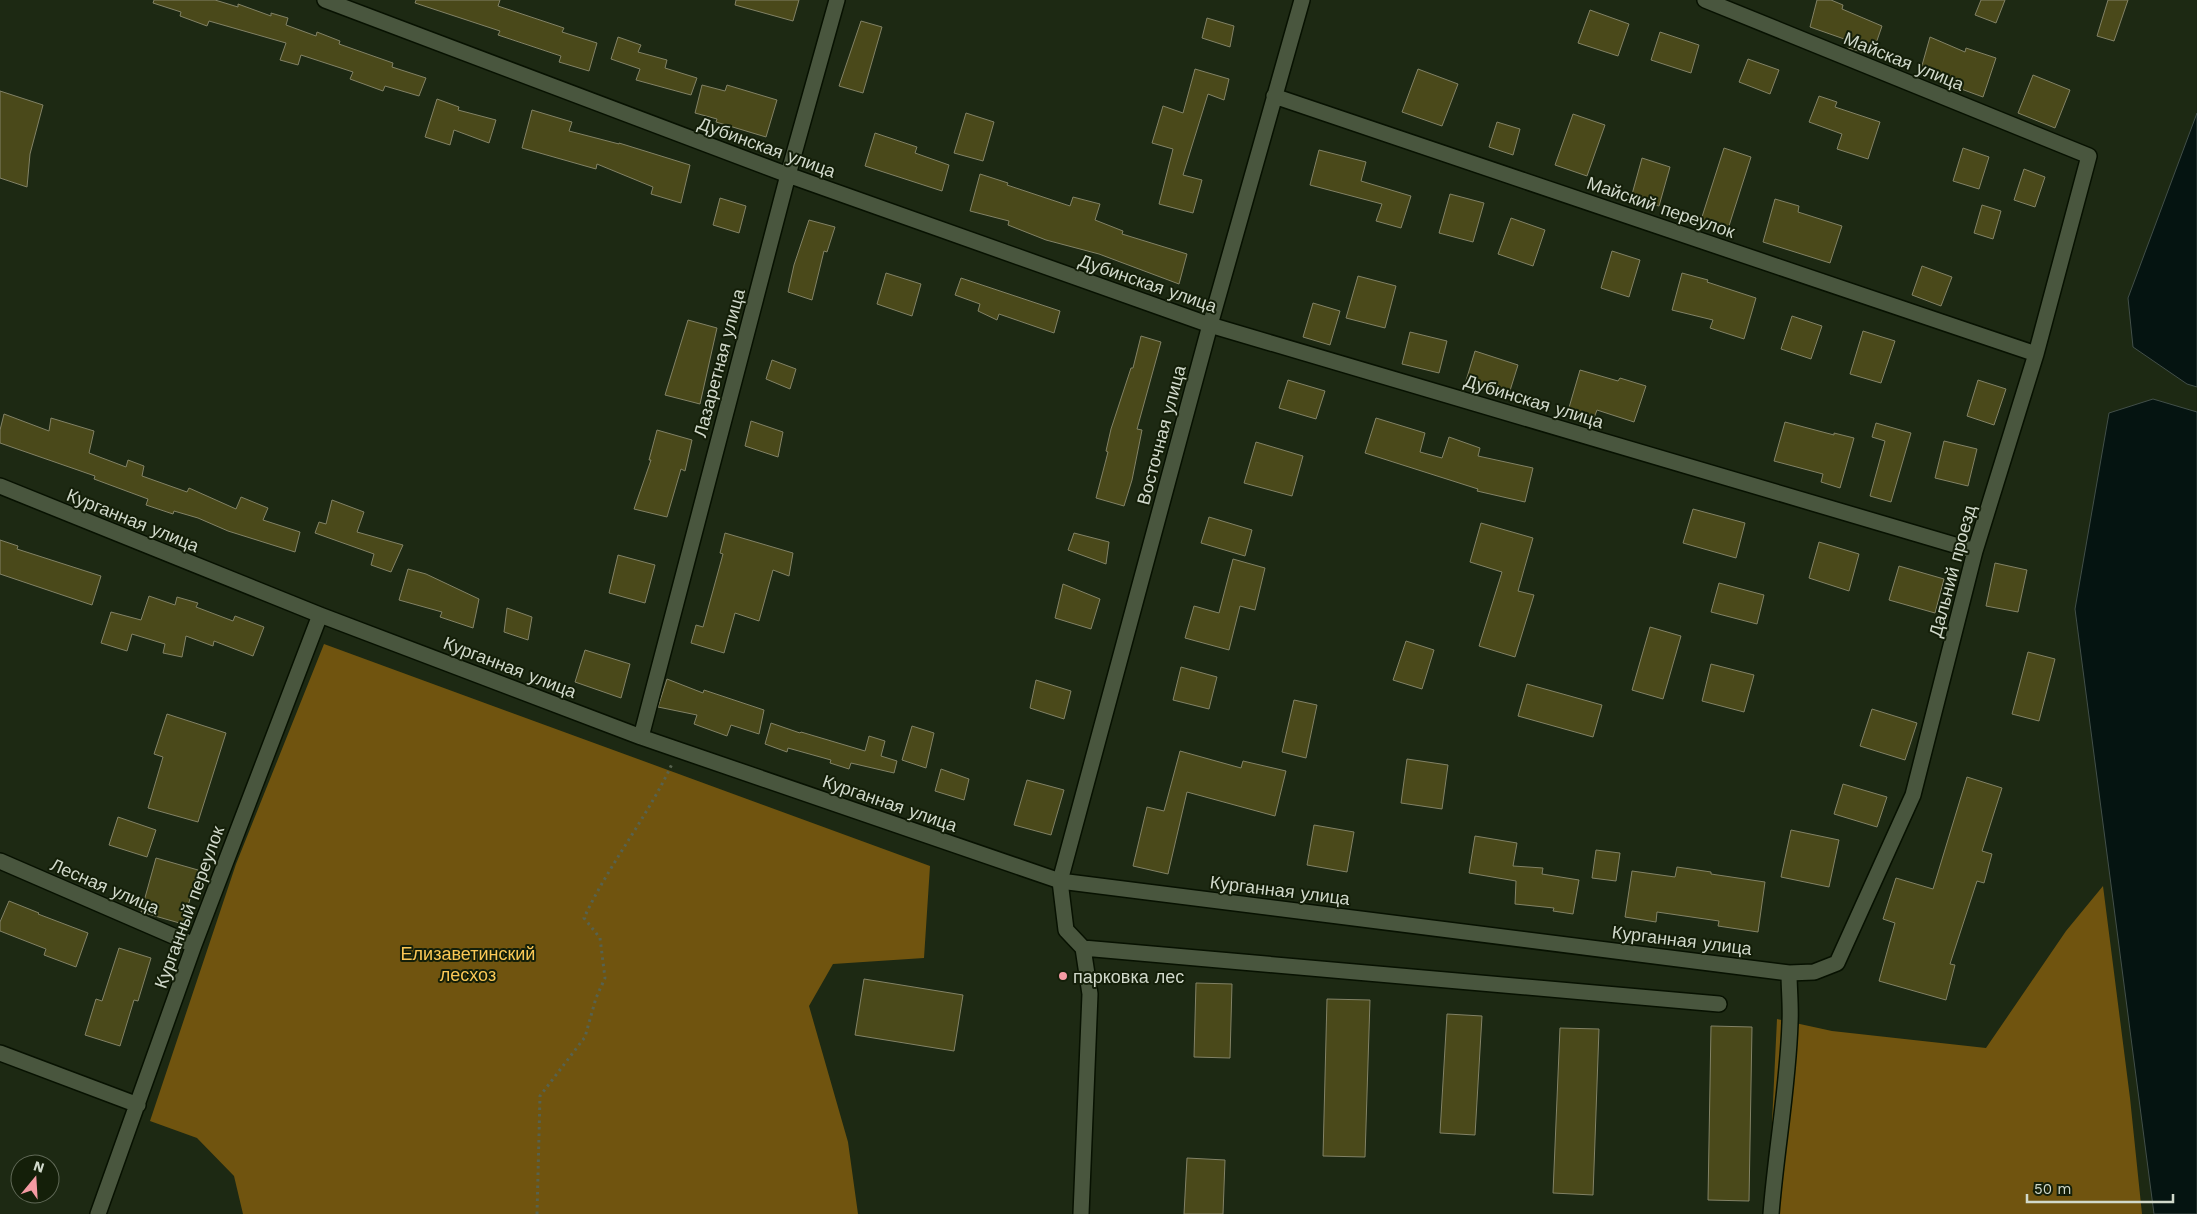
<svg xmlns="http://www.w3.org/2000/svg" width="2197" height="1214" font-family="'Work Sans',sans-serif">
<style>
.forest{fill:#70540f}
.water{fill:#051411;stroke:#424f49}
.building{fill:#4a491a;stroke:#828266}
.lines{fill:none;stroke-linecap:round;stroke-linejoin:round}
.minor-casing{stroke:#071101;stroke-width:18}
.path{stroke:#57624e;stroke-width:3;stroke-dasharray:2.5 4;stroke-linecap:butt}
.minor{stroke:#49563e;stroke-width:15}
.poi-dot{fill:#f49aa3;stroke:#141f09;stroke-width:2}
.labels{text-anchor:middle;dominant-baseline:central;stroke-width:4;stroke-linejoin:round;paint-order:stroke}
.street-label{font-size:18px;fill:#d1d9cb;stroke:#141f09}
.park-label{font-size:18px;fill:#fac856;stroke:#141f09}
.poi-label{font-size:18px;fill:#d1d9cb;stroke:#141f09;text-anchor:start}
</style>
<rect width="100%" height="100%" fill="#1d2913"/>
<path class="forest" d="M324,644L930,866L924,958L833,964L809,1006L848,1142L858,1214H243L234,1176L197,1138L150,1121L236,864Z
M2103,886L2130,1098L2142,1214H1772L1769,1185L1777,1019L1832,1031L1986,1048L2066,931Z"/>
<path class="water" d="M2197,113V387L2187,384L2133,347L2128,298Z
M2153,399L2197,412V1214H2154L2075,609L2109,413Z"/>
<path class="building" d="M154,0H215L238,7V4L271,16V13L288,18L286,25L316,36L317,32L340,41L339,44L393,63L392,67L426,78L419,96L385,86L383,91L350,79L353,72L301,55L298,65L280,60L286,43L209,21L207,26L180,16L181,12L153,3Z
M416,0H500L498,6L564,28L562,32L597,43L589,71L559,62L561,56L498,35L500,31L415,3Z
M736,0H799L793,21L735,5Z
M1817,0H1831L1843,5L1842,9L1882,26L1872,55L1848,48L1850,41L1810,27Z
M1981,0H2005L1996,23L1975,15Z
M2108,0H2128L2114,41L2097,36Z
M1590,10L1629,24L1618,56L1578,43Z
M1207,18L1234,26L1230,47L1202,38Z
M861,21L882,27L863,93L839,86Z
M1660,32L1699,45L1691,73L1651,60Z
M618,37L641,45L638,52L667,60L665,68L697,78L691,95L636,80L640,69L611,59Z
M1930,37L1965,52L1966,48L1996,58L1983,97L1953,86L1955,81L1921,69Z
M1748,59L1779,70L1770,94L1739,82Z
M1195,69L1229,79L1224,100L1208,94L1183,175L1202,180L1193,213L1159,204L1173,149L1152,143L1163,106L1183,113Z
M1418,69L1458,84L1442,126L1402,112Z
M2033,75L2070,90L2055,128L2018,113Z
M702,85L725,91L727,85L777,100L766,137L716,122L717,119L695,113Z
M0,91L43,105L30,154L27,187L0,178Z
M1819,96L1837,102L1835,107L1880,122L1868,159L1837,149L1842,134L1809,122Z
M437,99L459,107L458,110L496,120L489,143L454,130L450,145L425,137Z
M532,110L572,122L569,131L619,144V143L690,165L681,203L651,194L653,187L597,164L596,169L522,148Z
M966,113L994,122L983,161L954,153Z
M1573,114L1605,125L1587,176L1555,165Z
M1497,122L1520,129L1513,155L1489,147Z
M875,133L917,147L915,153L949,165L942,191L865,166Z
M1724,148L1751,157L1728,229L1701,220Z
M1963,148L1989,157L1979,189L1953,181Z
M1319,150L1366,162L1361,181L1411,196L1401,228L1376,221L1382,204L1310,185Z
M1642,158L1670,167L1659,206L1631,198Z
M2024,169L2045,177L2035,207L2014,200Z
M980,174L1008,183L1007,185L1070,206L1073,197L1100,204L1095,220L1123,231L1122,234L1187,254L1179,284L1099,254L1046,240L1008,225L1009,221L970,211Z
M1450,194L1484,203L1473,242L1439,233Z
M720,198L746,206L739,233L713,225Z
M1775,199L1799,206L1798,212L1842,226L1830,263L1763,242Z
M1982,205L2001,211L1993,239L1974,233Z
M1511,218L1545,230L1533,266L1498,254Z
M809,220L835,227L827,252L824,251L812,300L788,292L794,265Z
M1612,251L1640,260L1629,297L1601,288Z
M1922,266L1952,277L1941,306L1912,295Z
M886,273L921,284L912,316L877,304Z
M1682,273L1708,280L1707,282L1756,298L1744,339L1710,328L1713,320L1672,310Z
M1358,276L1396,286L1385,328L1346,318Z
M961,278L1060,311L1054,333L999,314L997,320L978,311L980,304L955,295Z
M1313,303L1340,311L1330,345L1303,337Z
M1792,316L1822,326L1811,359L1781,349Z
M688,320L717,328L700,404L665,395Z
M1863,331L1895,341L1881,383L1850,374Z
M1410,332L1447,341L1439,373L1402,364Z
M1141,336L1161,342L1137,429L1142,430L1132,480L1124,506L1096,498L1108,452L1106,451L1111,429L1131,368H1133Z
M1475,351L1518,365L1508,397L1465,384Z
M772,360L796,369L790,389L766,379Z
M1580,370L1618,381L1620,378L1646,386L1634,422L1597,410L1594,418L1568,411Z
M1288,380L1325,391L1316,419L1279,408Z
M1978,380L2006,389L1994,425L1967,416Z
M4,414L49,431L51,418L94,431L89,453L126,467L128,460L144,466L142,476L187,492L189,488L236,509L241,497L268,508L263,520L300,532L295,552L228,531L198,518L174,511L173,514L146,505L148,499L94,479L95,476L0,443V430Z
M1376,418L1425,433L1420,452L1442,458L1449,437L1480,448L1478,456L1533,468L1525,502L1477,491L1478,489L1365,453Z
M751,421L783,432L778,457L745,446Z
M1785,422L1834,435V433L1854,438L1840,488L1821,482L1823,474L1774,461Z
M1876,423L1911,433L1891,502L1870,496L1885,441L1872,437Z
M657,430L692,440L685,471L681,469L667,517L634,509L651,460H649Z
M1944,441L1977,449L1968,486L1935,478Z
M1256,442L1303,456L1292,496L1244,483Z
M332,500L364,512L357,532L403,545L391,572L371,565L374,554L315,533L319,522L326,524Z
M1693,509L1745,523L1736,558L1683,543Z
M1209,517L1252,530L1245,556L1201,543Z
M1481,523L1533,538L1518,591L1534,595L1515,657L1479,646L1502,572L1470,562Z
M725,533L793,553L789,576L773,570L759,621L735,613L724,653L691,643L696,625L703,627L723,554L720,553Z
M1074,533L1109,542L1106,564L1068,550Z
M0,540L18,546L17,549L101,576L92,605L0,574Z
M1819,542L1859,554L1849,591L1809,578Z
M618,555L655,565L645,603L609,593Z
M1233,559L1265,568L1255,610L1240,606L1229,650L1185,638L1194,606L1219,613Z
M1995,563L2027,570L2018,612L1986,606Z
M1899,566L1944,579L1935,613L1889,600Z
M408,569L426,574L479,599L473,628L440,617L442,612L399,600Z
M1719,583L1764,595L1757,624L1711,612Z
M1063,584L1100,599L1091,629L1055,618Z
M149,596L175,605L177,597L198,603L196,607L233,621L235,616L264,627L253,656L214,641L213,646L186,636L182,657L163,653L165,644L132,634L127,651L101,643L111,612L141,620Z
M507,608L532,617L528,640L504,632Z
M1650,627L1681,636L1663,699L1632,690Z
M1406,641L1434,650L1422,689L1393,680Z
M585,650L630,664L621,698L575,682Z
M2028,652L2055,659L2039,721L2012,714Z
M1711,664L1754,675L1744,712L1702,701Z
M1181,667L1217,677L1209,709L1173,700Z
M667,679L703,693L704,690L764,710L759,734L731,725L727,736L694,724L697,715L658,707Z
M1036,680L1071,691L1064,719L1030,708Z
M1527,684L1602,705L1593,737L1518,716Z
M1294,700L1317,705L1306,758L1282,752Z
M1872,709L1917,723L1905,760L1860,746Z
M167,714L226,733L198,822L148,808L163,757L154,754Z
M771,723L800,733L801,732L865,751L869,736L885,741L881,756L897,761L894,773L851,763L849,769L830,763L831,760L788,748L787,752L765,744Z
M912,726L934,733L926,768L902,760Z
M1180,751L1241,768L1243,761L1286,771L1275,816L1187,792L1168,874L1133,866L1147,807L1164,811Z
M1407,759L1448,765L1442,809L1401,803Z
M941,769L969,779L964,800L935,791Z
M1967,777L2002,788L1982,851L1992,854L1984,883L1977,881L1950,964L1955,965L1946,1000L1879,981L1895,923L1883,919L1896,878L1933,889Z
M1027,780L1064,790L1051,835L1014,825Z
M1843,784L1887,797L1877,827L1834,814Z
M118,817L156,830L147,857L109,845Z
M1314,825L1354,832L1347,872L1307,865Z
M1791,830L1839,840L1829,887L1781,877Z
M1475,836L1517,843L1513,866L1543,868L1542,874L1579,880L1573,914L1553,911L1554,908L1515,904L1516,881L1469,873Z
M1596,850L1620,853L1616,881L1592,878Z
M156,858L198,870L183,924L141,912Z
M1677,867L1711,872V874L1765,882L1758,932L1718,926L1719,921L1657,912L1656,922L1625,917L1632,871L1675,877Z
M9,901L39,913L38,914L88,933L76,967L44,955L46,949L0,931V922Z
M119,948L151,958L138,1001L134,1000L120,1046L85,1035L96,999L102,1001Z
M864,979L963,995L954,1051L855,1035Z
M1196,983L1232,984L1230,1058L1194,1057Z
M1327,999L1370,1000L1365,1157L1323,1156Z
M1447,1014L1482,1016L1475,1135L1440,1133Z
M1711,1026L1752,1027L1749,1201L1708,1200Z
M1560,1028L1599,1029L1593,1195L1553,1193Z
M1187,1158L1225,1160L1223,1214H1184Z"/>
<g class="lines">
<g class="minor-casing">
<path id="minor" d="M325,0L788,175L1210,325L1975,551
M1274,96L2036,354
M0,486L320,615L641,737L1060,881L1789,973L1814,972L1837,963L1913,795L1975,551L2036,354L2089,156L1705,0
M641,737L788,175L837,0
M0,861L194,945
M1083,948L1719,1004
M0,1053L138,1105
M98,1214L194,945L320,615
M1081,1214L1090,994L1083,948L1066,930L1060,881L1210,325L1302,0
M1771,1214C1776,1150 1788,1087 1790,1023C1791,1006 1789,989 1789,973"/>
</g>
<path class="path" d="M537,1214L540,1096L585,1037L596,998L605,978L600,938L584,918C609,864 647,818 672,764"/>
<use href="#minor" class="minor"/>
</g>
<circle class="poi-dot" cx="1063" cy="976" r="5"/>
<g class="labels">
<g class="street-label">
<text transform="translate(1904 61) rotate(22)">Майская улица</text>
<text transform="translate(767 147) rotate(20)">Дубинская улица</text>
<text transform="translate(1661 207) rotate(19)">Майский переулок</text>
<text transform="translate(1148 283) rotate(19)">Дубинская улица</text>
<text transform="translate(719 363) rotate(-75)">Лазаретная улица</text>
<text transform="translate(1534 401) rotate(17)">Дубинская улица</text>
<text transform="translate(1161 435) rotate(-75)">Восточная улица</text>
<text transform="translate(133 520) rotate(22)">Курганная улица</text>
<text transform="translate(1952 571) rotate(-75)">Дальний проезд</text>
<text transform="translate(510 667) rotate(21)">Курганная улица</text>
<text transform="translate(890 803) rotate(19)">Курганная улица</text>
<text transform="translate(105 886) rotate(23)">Лесная улица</text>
<text transform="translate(1280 890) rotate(7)">Курганная улица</text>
<text transform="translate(189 907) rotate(-70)">Курганный переулок</text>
<text transform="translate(1682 940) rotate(7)">Курганная улица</text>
</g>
<g class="park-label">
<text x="468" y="953">Елизаветинский<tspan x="468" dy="21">лесхоз</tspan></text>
</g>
<g class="poi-label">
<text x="1073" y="976">парковка лес</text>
</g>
</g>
<g transform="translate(35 1179) rotate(18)"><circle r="24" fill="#141f09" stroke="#606957"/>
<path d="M0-4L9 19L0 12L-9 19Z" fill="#f49aa3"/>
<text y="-8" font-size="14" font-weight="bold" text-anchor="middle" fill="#d1d9cb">N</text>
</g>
<path d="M2027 1194v8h146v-8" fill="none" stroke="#d1d9cb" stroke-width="2.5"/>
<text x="2034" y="1194" font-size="15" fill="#d1d9cb" stroke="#141f09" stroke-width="4" paint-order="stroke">50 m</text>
</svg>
